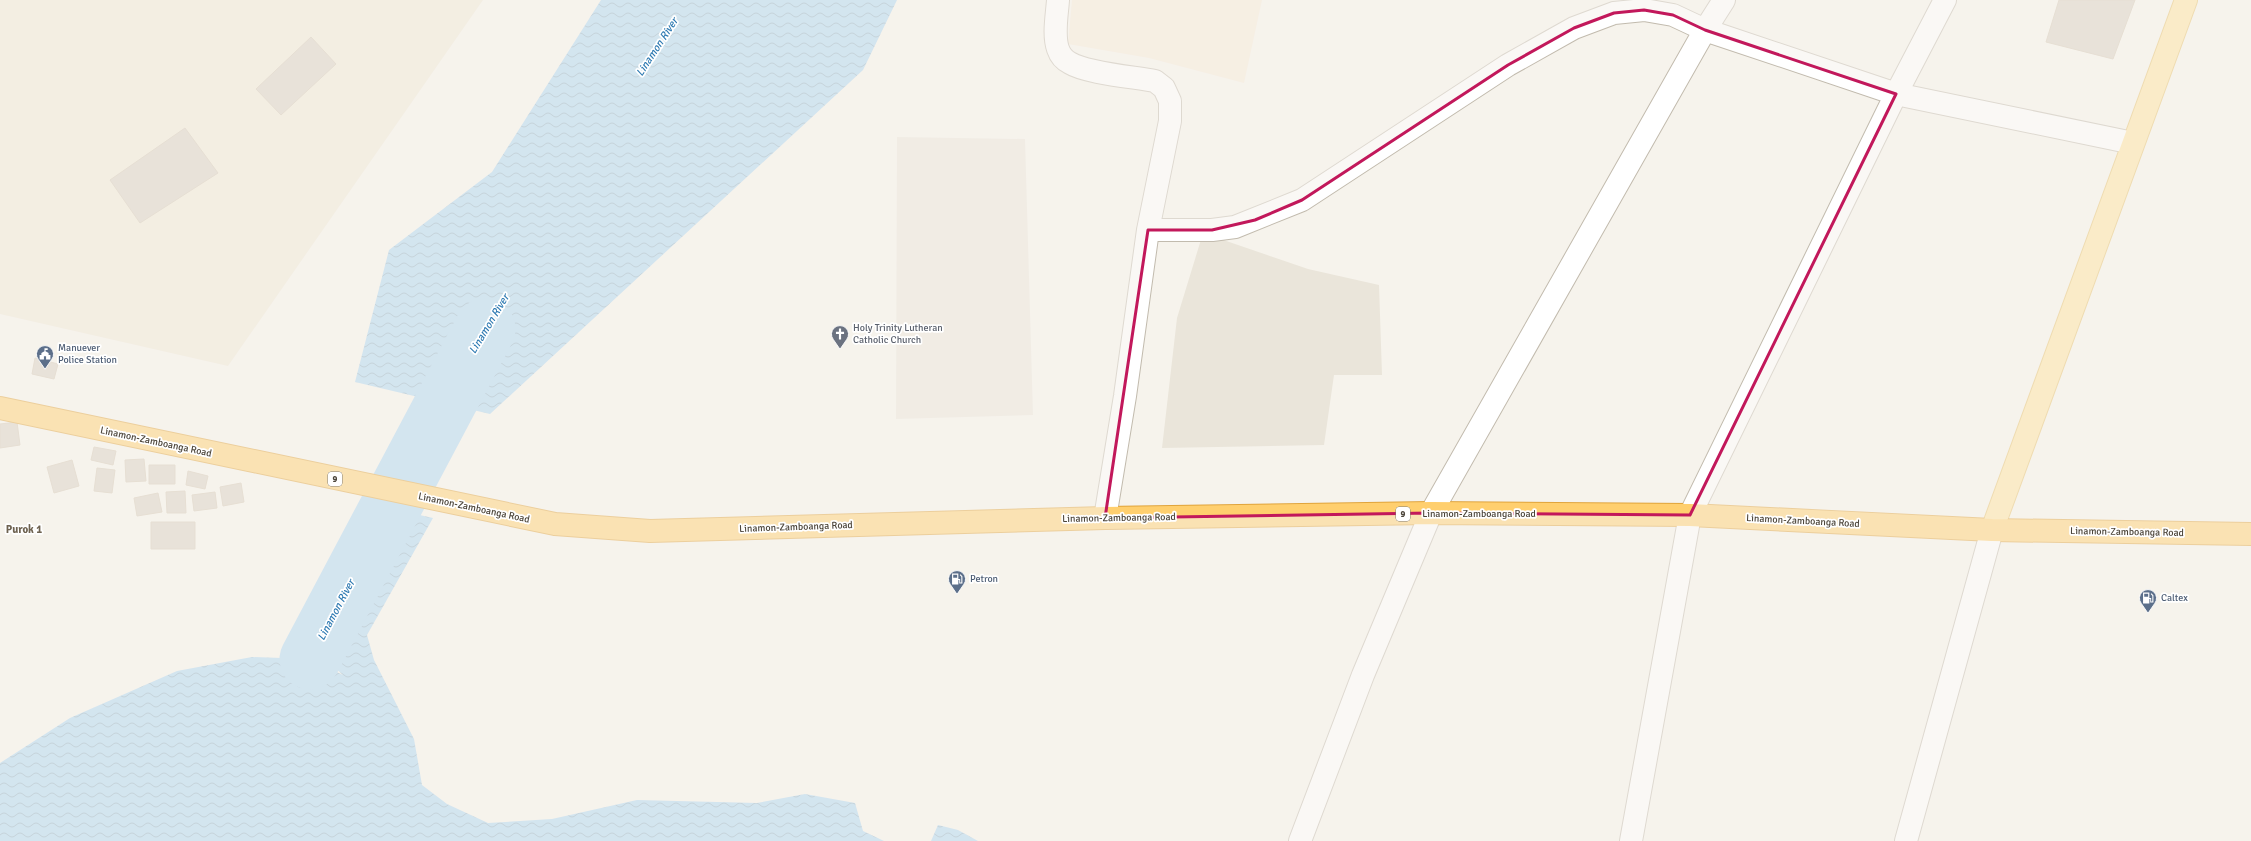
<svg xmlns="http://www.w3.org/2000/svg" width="2251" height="841" font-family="Signika,sans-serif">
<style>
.residential{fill:#eae5da}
.commercial{fill:#f7ead8}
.education{fill:#efe8d6}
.water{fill:url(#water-waves)}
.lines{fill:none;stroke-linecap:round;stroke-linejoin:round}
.river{stroke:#a9d4f2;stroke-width:61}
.building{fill:#d8cfc1;stroke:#d3c7b4}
.minor-casing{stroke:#c2bbae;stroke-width:24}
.major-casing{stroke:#e6c16a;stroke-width:24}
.highway-casing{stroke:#e0a43c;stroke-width:24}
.minor{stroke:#fff;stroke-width:22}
.major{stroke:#ffe39c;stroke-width:22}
.highway{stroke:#ffcf6e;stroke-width:22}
.marked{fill:none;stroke:#c2185b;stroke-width:3;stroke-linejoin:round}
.labels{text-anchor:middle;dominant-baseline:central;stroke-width:3.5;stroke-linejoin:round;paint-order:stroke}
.shield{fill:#fff;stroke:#817c74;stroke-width:1}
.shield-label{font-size:9px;font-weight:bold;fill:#4b4439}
.worship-label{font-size:10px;fill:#5b616d;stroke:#fff;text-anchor:start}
.service-label{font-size:10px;fill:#4e5e75;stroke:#fff;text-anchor:start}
.street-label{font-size:10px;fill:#4b4439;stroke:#fff}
.water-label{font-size:11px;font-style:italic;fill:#2e7ab2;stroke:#fff}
.neighbourhood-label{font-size:11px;font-weight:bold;fill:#6e6250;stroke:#fff}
</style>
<defs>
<pattern id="water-waves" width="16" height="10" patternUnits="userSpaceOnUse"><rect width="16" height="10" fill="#a9d4f2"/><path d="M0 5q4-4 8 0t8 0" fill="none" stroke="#8caec5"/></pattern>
</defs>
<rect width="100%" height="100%" fill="#f6f3ec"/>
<path class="residential" d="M897,137L1025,139L1033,415L896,419Z
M1203,233L1308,269L1379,285L1382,375H1334L1324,445L1162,448L1177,318Z"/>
<path class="commercial" d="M1072,0H1262L1244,83L1149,58L1068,44Z"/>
<path class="education" d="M0,0H483L228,366L0,314Z"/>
<path class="water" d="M601,0H897L863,70L490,414L355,382L389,250L492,172Z
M366,503L433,518L367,635L374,660L414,739L422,785L447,804L488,823L552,819L637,800L757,803L805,794L855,803L863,831L884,841H0V763L70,718L177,671L252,657L310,659L343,675L301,638Z
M938,825L958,830L978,841H931Z"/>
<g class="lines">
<path class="river" d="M310,659L485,329"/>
</g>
<path class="building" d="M2059,0H2135L2113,59L2046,42Z
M311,37L336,64L281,115L256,89Z
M185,128L218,173L140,223L110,180Z
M35,358L58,364L54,379L32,374Z
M17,422L20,445L0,448V424Z
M94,447L116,451L113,465L91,460Z
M144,459L146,481L126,482L125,460Z
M72,460L79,486L54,493L47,467Z
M149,465H175V484H149Z
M97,468L115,470L112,493L94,491Z
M188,471L208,476L205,489L186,485Z
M241,483L244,502L223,506L220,487Z
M185,491L186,513H167L166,492Z
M215,492L217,508L194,511L192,495Z
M158,493L162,512L137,516L134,498Z
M151,522H195V549H151Z"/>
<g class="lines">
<g class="minor-casing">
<path id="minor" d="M1058,0C1057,15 1053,35 1058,49C1060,55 1064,60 1070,63C1086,73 1134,77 1155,81L1164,88L1170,101V121L1148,230L1125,396L1105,518
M1148,230H1212L1235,227L1302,200L1508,65L1574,28L1614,13L1644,10L1673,15L1705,30L1896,94L2133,143
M1300,841L1363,675L1431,513L1705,30L1724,0
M1631,841L1690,515L1896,94L1945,0
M1906,841L1992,530"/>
</g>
<g class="major-casing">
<path id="major" d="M1992,530L2186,0"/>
</g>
<g class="highway-casing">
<path id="highway" d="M0,408L555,524L650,531L1105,518L1431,513L1690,515L1992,530L2251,534"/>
</g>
<use href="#minor" class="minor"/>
<use href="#major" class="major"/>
<use href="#highway" class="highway"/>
</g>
<path d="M0 0H2251V841H0ZM1644,10L1673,15L1705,30L1896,94L1690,515L1431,513L1105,518L1148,230H1212L1255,220L1302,200L1508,65L1574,28L1614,13Z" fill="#f6f3ec" fill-opacity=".55" fill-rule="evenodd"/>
<path class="marked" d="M1644,10L1673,15L1705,30L1896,94L1690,515L1431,513L1105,518L1148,230H1212L1255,220L1302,200L1508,65L1574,28L1614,13Z"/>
<defs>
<g id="church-pin" transform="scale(0.9)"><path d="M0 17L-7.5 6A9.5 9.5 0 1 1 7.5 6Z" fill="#6b7280" stroke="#fff"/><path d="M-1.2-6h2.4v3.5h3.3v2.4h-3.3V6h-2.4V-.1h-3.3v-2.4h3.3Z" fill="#fff"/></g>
<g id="civic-pin" transform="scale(0.9)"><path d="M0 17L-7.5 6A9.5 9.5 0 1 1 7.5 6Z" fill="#5c6f8a" stroke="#fff"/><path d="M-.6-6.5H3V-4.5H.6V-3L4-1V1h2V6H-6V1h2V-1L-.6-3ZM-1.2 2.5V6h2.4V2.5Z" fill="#fff"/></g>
<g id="fuel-pin" transform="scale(0.9)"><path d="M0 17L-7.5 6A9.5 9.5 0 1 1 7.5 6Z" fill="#5c6f8a" stroke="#fff"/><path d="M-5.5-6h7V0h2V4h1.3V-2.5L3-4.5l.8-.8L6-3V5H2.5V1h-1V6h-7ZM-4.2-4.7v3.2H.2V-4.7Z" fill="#fff"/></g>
</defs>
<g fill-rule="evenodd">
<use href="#church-pin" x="840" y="334"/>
<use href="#civic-pin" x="45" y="354"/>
<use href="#fuel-pin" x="957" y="579"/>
<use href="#fuel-pin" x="2148" y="598"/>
</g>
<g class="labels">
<g class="shield">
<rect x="328" y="472" width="14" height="14" rx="3"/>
<rect x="1396" y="507" width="14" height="14" rx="3"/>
</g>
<g class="shield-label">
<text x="335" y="479">9</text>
<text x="1403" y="514">9</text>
</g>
<g class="worship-label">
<text x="853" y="328">Holy Trinity Lutheran<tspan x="853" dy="12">Catholic Church</tspan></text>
</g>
<g class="service-label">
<text x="58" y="348">Manuever<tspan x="58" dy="12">Police Station</tspan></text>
<text x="970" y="579">Petron</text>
<text x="2161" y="598">Caltex</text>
</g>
<g class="street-label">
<text transform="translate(156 442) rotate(12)">Linamon-Zamboanga Road</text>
<text transform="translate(474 508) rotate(12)">Linamon-Zamboanga Road</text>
<text x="1479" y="514">Linamon-Zamboanga Road</text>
<text transform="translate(1119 518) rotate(-1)">Linamon-Zamboanga Road</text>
<text transform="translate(1803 521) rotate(3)">Linamon-Zamboanga Road</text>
<text transform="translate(796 527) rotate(-2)">Linamon-Zamboanga Road</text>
<text transform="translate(2127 532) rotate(1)">Linamon-Zamboanga Road</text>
</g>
<g class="water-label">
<text transform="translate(657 47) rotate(-57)">Linamon River</text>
<text transform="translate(489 324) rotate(-59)">Linamon River</text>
<text transform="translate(336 610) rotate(-62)">Linamon River</text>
</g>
<g class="neighbourhood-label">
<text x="24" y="529">Purok 1</text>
</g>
</g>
</svg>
